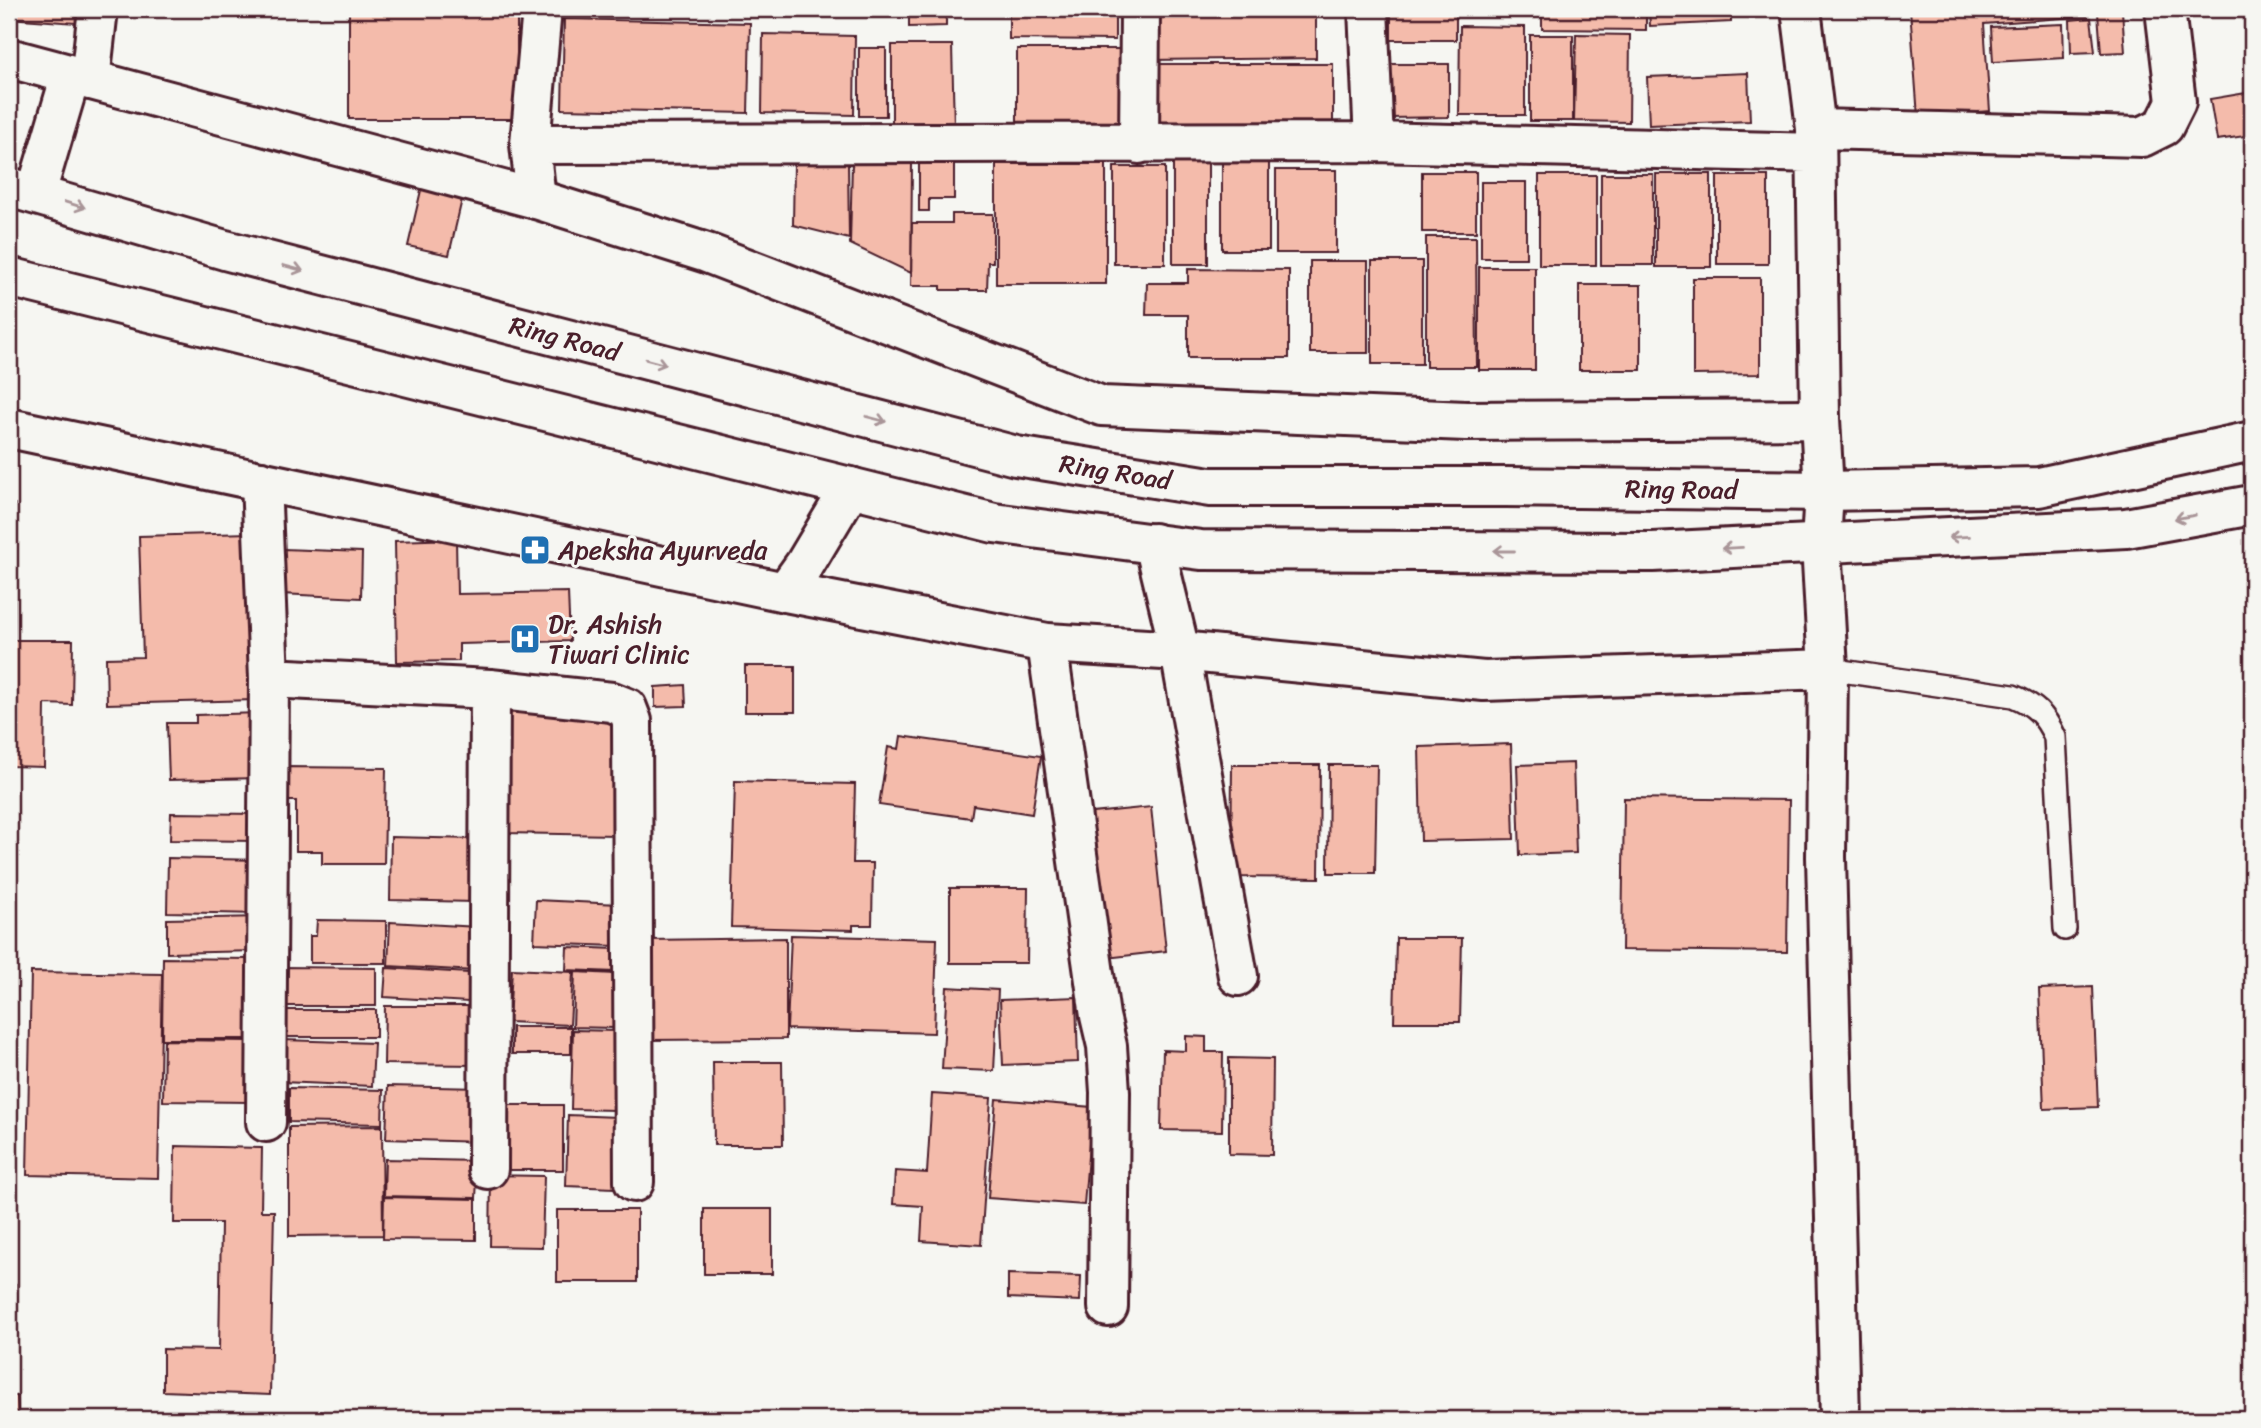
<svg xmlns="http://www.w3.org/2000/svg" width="2261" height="1428" font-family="Sriracha,sans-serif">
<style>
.building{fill:#f4bbab;stroke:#4a1f2b;stroke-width:2}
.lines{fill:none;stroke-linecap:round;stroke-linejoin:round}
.lane-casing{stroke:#4a1f2b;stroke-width:26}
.street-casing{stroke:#4a1f2b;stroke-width:44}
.secondary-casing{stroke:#4a1f2b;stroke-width:44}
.highway-casing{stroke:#4a1f2b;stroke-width:44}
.lane{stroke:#f6f6f2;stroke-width:21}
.street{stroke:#f6f6f2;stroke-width:38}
.secondary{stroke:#f6f6f2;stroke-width:38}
.highway{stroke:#f6f6f2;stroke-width:38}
.oneway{stroke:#a99598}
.labels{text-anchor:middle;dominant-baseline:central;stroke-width:6;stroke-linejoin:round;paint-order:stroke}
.street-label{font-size:26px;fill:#4a1f2b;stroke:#f6f6f2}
.poi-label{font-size:26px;fill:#4a1f2b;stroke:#f6f6f2;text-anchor:start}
</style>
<rect width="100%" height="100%" fill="#f6f6f2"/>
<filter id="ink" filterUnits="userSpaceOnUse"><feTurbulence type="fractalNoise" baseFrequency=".0143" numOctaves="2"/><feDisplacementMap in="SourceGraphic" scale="14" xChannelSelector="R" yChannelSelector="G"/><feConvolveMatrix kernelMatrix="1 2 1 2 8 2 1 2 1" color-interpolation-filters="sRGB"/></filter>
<g filter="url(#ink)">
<path class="building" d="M9,9H91L89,24L9,18Z
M349,9H517V119H349Z
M909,9H946V26L909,27Z
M1009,9H1115V40L1009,39Z
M1149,9H1316V58L1149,60Z
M1391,9H1456V40H1391Z
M1462,9H1530V15H1462Z
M1542,9H1646V30L1542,29Z
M1649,9H1731V22L1650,26Z
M1910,9H2086L2087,16L1984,24L1990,111L1918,117Z
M2122,11L2125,52L2101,53L2098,13Z
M2091,18L2095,52L2071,53L2070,20Z
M564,19L750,23L748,113L562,109Z
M2063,24L2064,58L1993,62L1991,27Z
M1460,26L1525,27V115H1459Z
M763,34L855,36L854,115L762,113Z
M1576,34L1630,35L1629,122L1574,121Z
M1530,35H1573V121H1530Z
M892,45H952L954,128H892Z
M859,48H886V116H859Z
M1017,49H1121V125H1017Z
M1153,64H1333V124H1153Z
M1388,64H1449V117L1389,118Z
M1748,73L1750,121L1649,125L1647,77Z
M2252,92V135L2217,140L2210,99Z
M1222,159H1269V250H1222Z
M919,161L954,162V199H929V211H919Z
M794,163H848L849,239L793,225Z
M852,163H912L911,273L850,244Z
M1173,163H1208V264H1173Z
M996,164H1106V284H996Z
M1114,167H1165V264H1114Z
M1276,170H1336V253H1276Z
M1422,172H1476V232H1422Z
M1601,174H1653V265H1601Z
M1656,174H1711V267H1656Z
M1539,175H1596V265H1539Z
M1717,176H1768V264H1717Z
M1481,182H1526V258H1481Z
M422,186L463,195L449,255L408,246Z
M952,214H993V262H988L987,290H941V286H911L912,223H952Z
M1426,237H1476L1477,367H1426Z
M1310,261H1368V353H1310Z
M1372,261H1422V364H1372Z
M1479,267H1535V370H1479Z
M1188,269L1289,270V358H1188V315H1146L1147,283H1188Z
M1693,278H1760V374L1693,375Z
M1579,285H1641V370H1579Z
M9,504H15L14,640H73L72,705L45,704L44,767L9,766Z
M250,533L255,700L107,704L106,658L143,657L139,536Z
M456,539L457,594L568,592L570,641L459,644V661L397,662L395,541Z
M283,549L362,552L361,598L281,594Z
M745,666H795V712H745Z
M685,685L686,706L655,707V687Z
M509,710L615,718L616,835L504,833Z
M259,713L261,778L169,780L167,723H196V715Z
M901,736L1041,756L1032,814L973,805L971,818L879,805L888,747L899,749Z
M1511,744L1514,839L1421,841L1419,747Z
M1573,763L1576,853L1520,855L1517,765Z
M1232,765H1320L1319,878L1231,877Z
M1329,765H1377L1375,873H1328Z
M286,767L386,768L384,864H322V851H296V801H286Z
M735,781L855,784L853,863H873L872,925H853V930L731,927Z
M1624,798L1789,800L1787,952L1622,950Z
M1151,807L1166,951L1098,959L1083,814Z
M171,813L258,814L257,841L170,840Z
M391,837L476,839L474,902L390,900Z
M168,858L261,860L260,914L167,912Z
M950,888H1028L1027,963H950Z
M536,900L619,904L617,946L534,943Z
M262,917L257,951L167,953V919Z
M317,920L386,921V963H310V936H316Z
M390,922L478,927L476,971L388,966Z
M791,935L937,939L934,1033L787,1029Z
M786,938V1039L649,1040L648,940Z
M1396,938H1462L1460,1022H1394Z
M567,947L616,949V972L566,970Z
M163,958L250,959V1039H162Z
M282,967L376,968V1006H282Z
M386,968L469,973L468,1002L384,997Z
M512,969L573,972L570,1025L509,1022Z
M31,972L162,974L158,1178L27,1175Z
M575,972L616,974L614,1028L573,1027Z
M947,987L998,990L994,1071L942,1069Z
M2093,987L2098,1107L2044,1109L2039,989Z
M1076,997L1078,1062L1003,1065L1000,1000Z
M385,1006H478V1065L384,1064Z
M283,1010H376V1037H283Z
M512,1027H571V1054H512Z
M573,1030L616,1031L615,1110L571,1109Z
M1186,1036L1206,1037V1052H1223L1222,1131L1161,1130L1163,1050L1186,1051Z
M164,1040L250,1041L249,1102L163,1101Z
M283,1040L374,1043L372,1086L282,1082Z
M1229,1058L1273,1059L1272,1155L1229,1154Z
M713,1062H782L783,1145H714Z
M388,1086L481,1088L480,1142L386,1139Z
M289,1088L383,1090L382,1124L289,1122Z
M932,1094L991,1098L981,1245L921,1241L923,1206L893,1204L895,1171L927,1173Z
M996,1099L1092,1107L1084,1205L988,1198Z
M503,1105H563V1170H502Z
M568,1115L617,1117L614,1188L566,1186Z
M382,1126L383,1235L289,1236V1127Z
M175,1146L262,1148L261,1211H274L270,1395L163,1391V1349L219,1350L221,1223H174Z
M385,1159L478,1161L476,1198L384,1196Z
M491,1175L544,1176L542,1247L490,1246Z
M384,1197L476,1199V1240L383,1239Z
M704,1209H772V1274H704Z
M557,1210H637V1282H557Z
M9,1242H11L12,1280H9Z
M1008,1274L1081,1276L1080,1301L1008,1298Z
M9,1284H16L17,1323H9Z
M9,1396H17L18,1419H9Z"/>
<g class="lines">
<g class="lane-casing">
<path id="lane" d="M1828,669L2013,696C2035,705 2045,715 2055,737L2065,929"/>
</g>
<g class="street-casing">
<path id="street" d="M1368,9L1374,142
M1801,9L1816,129L1820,419
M90,80L98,9
M1816,129L2142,137L2164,126L2176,102L2165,9
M530,144L1374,142L1816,153
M1139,144L1140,9
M36,193L71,75
M536,199L530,144L542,9
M261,481L269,678L266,1122
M1154,543L1180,651L1238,976
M1047,643L1100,1016L1107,1046L1110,1092L1108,1307
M269,678L490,689L612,702L627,708L632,721L634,1182
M488,1169L490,689"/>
</g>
<g class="secondary-casing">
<path id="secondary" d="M9,58L536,199L707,253L1102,406L1466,421L1820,419L1824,491L1821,544L1828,669L1826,857L1840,1419
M9,428L785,592L1047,643L1180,651L1484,681L1828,669"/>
</g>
<g class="highway-casing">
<g id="highway">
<path id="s1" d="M9,187L225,250L1016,456L1210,487H1505L1824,491L2039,487L2252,441"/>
<path d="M9,277L994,523L1201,550L1653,552L2126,528L2252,505"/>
<path d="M785,592L805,564L851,487"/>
</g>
</g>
<use href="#lane" class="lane"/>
<use href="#street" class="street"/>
<use href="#secondary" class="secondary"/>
<use href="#highway" class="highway"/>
</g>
<defs><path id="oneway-shaft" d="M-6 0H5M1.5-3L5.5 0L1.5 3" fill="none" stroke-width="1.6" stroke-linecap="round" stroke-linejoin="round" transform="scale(1.75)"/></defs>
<g class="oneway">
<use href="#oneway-shaft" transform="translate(75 205) rotate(17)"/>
<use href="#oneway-shaft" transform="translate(293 268) rotate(15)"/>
<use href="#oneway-shaft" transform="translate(656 362) rotate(15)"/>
<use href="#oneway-shaft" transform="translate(876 419) rotate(15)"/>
<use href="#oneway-shaft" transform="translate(2185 517) rotate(170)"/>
<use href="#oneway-shaft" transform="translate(1959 537) rotate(177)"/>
<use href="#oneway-shaft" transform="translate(1732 548) rotate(177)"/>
<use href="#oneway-shaft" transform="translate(1504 551) rotate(-180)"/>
</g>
</g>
<defs>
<g id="pharmacy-square" transform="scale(1.575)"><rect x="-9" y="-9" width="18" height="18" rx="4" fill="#1f6fb2" stroke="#f6f6f2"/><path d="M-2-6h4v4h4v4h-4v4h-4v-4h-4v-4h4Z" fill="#fff"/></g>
<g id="hospital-square" transform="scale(1.575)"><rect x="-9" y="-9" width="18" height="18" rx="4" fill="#1f6fb2" stroke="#f6f6f2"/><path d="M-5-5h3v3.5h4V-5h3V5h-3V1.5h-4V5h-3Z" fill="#fff"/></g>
</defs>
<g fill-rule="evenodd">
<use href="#pharmacy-square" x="535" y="550"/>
<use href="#hospital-square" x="525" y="639"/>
</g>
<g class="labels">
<g class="street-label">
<text stroke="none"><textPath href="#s1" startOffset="576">Ring Road</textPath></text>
<text stroke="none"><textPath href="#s1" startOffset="1143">Ring Road</textPath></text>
<text stroke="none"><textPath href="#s1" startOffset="1710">Ring Road</textPath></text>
</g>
<g class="poi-label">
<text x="558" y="550">Apeksha Ayurveda</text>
<text x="548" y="624">Dr. Ashish<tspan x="548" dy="30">Tiwari Clinic</tspan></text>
</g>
</g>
<rect width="2261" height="1428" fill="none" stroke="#f6f6f2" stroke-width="35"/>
<rect x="18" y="18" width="2226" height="1393" fill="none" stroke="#4a1f2b" stroke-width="2.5" filter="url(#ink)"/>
</svg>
